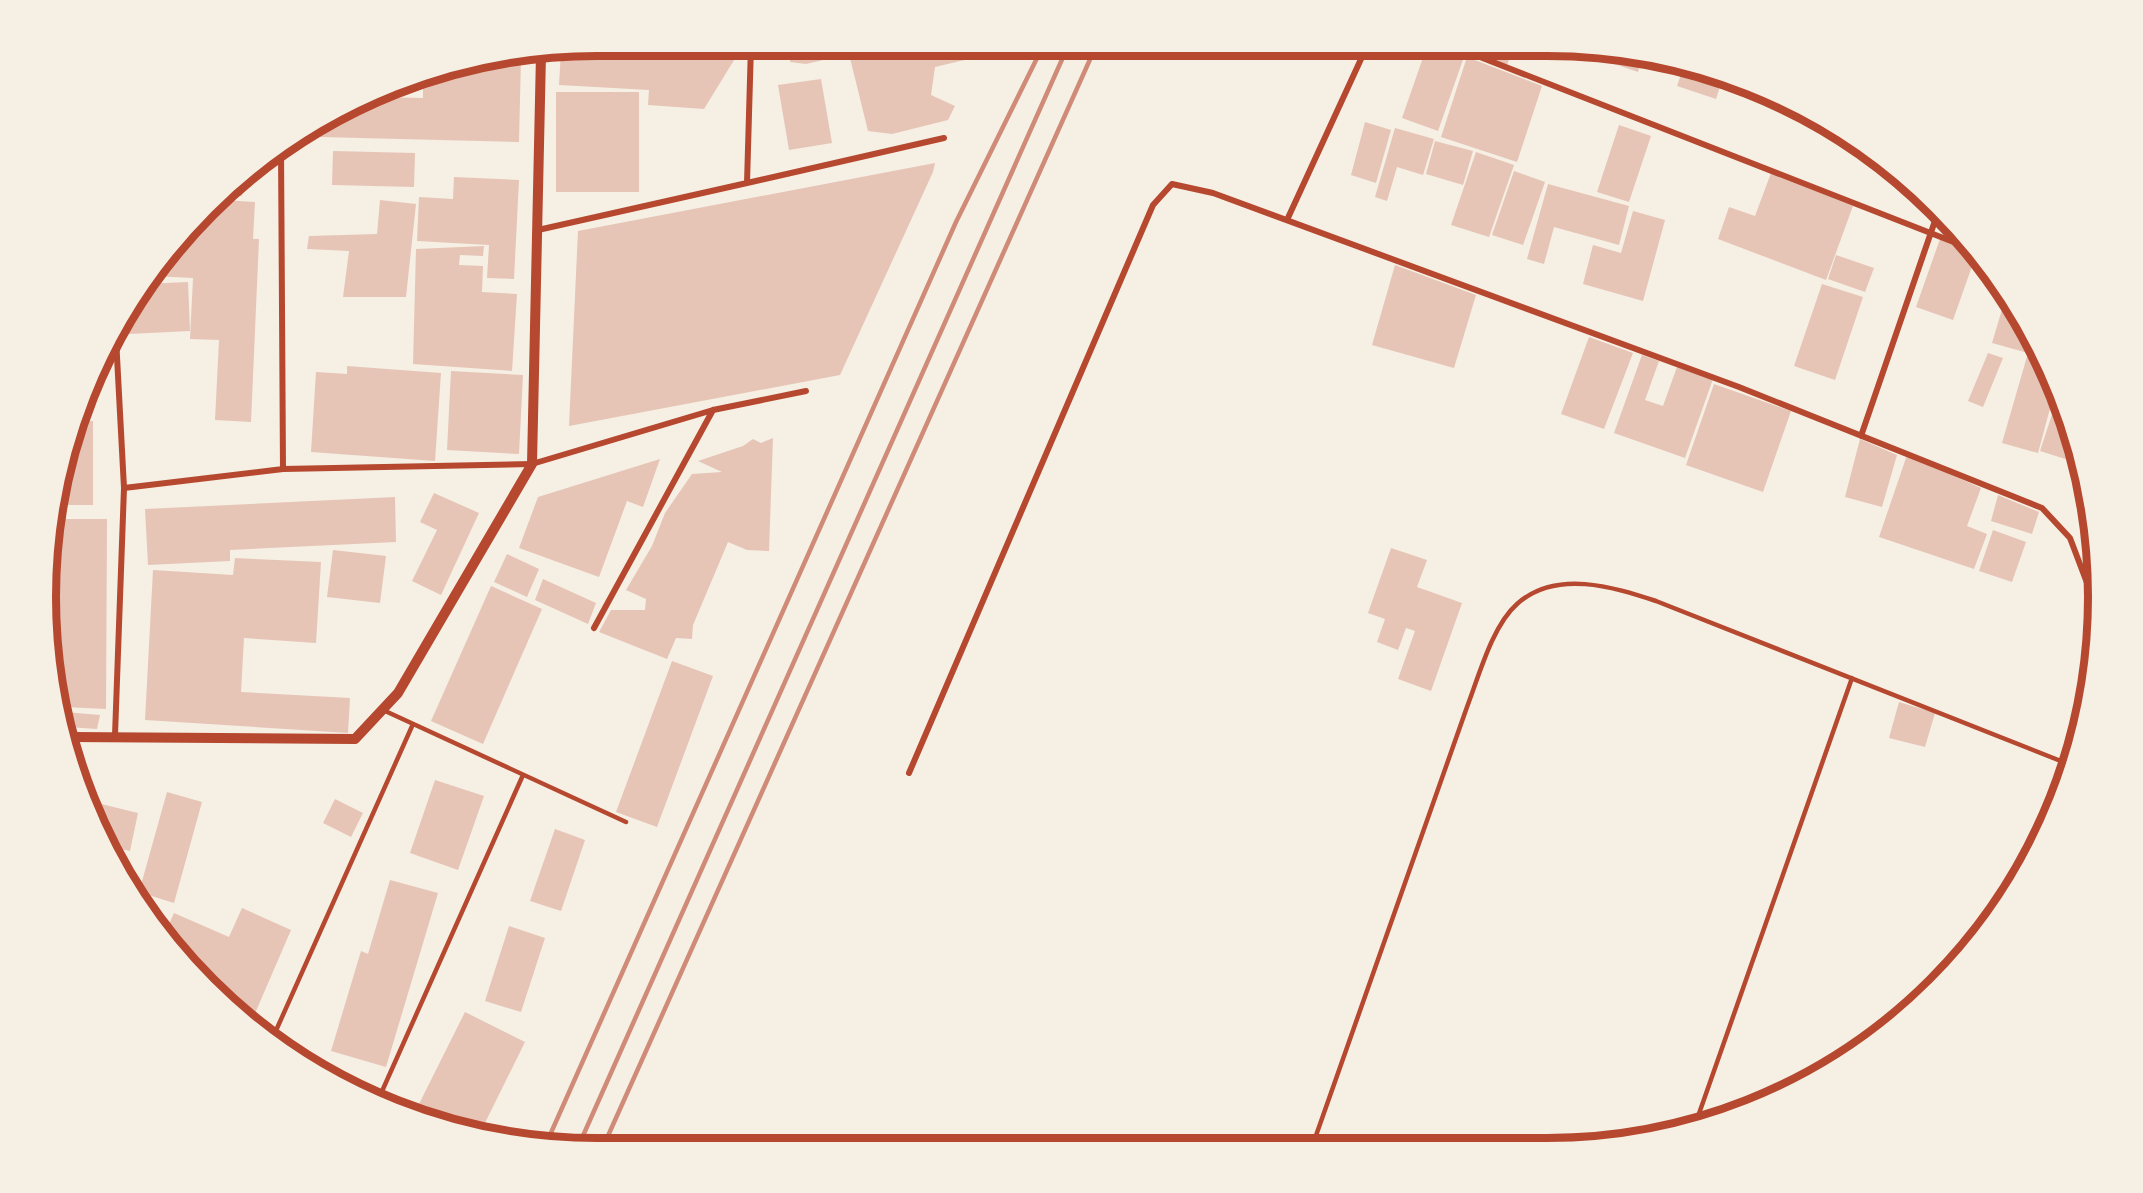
<svg xmlns="http://www.w3.org/2000/svg" width="2143" height="1193" font-family="Cabin,sans-serif">
<style>
.building{fill:#e6c5b7}
.lines{fill:none;stroke-linecap:round;stroke-linejoin:round}
.service{stroke:#b5482f;stroke-width:4.5}
.minor{stroke:#b5482f;stroke-width:6}
.tertiary{stroke:#b5482f;stroke-width:10}
.rail{stroke:#cf8b77;stroke-width:4.5}
.rim{fill:none;stroke:#b5482f;stroke-width:8}
</style>
<rect width="100%" height="100%" fill="#f6efe4"/>
<path class="building" d="M596,45H728L739,52L704,109L648,105L649,90L559,85L561,51Z
M793,45H1009L1007,50L935,67L931,95L955,106L948,120L892,134L868,131L849,54L806,64L790,62Z
M1427,46H1444L1465,54L1438,131L1402,118Z
M1472,46H1514L1507,65L1470,53Z
M1566,46H1582L1601,50L1598,58Z
M1606,51L1642,58L1638,72L1603,60Z
M521,57L519,142L320,137L321,127L377,97L423,98V74Z
M1467,57L1542,86L1517,162L1441,137Z
M1684,66L1724,74L1716,99L1677,86Z
M418,75V88L391,90L406,82Z
M821,79L832,143L789,150L778,85Z
M556,92H639V192H556Z
M1365,122L1391,130L1376,183L1351,175Z
M1619,125L1651,136L1629,202L1597,192Z
M1395,128L1434,139L1423,175L1397,167L1387,201L1375,197Z
M1839,131L1861,146L1860,147L1836,139Z
M1435,141L1473,151L1463,185L1426,174Z
M333,151L415,153L414,187L332,185Z
M1476,152L1514,165L1489,237L1451,225Z
M935,163L933,172L840,375L569,426L578,231Z
M1514,171L1545,182L1523,245L1492,235Z
M1771,173L1853,206L1826,280L1718,239L1729,207L1755,216Z
M244,177L242,196H226L236,186Z
M454,177L519,180L514,279L487,278L489,245L417,241L419,197L453,199Z
M1548,184L1629,206L1619,245L1554,227L1544,264L1527,259Z
M222,200L255,202L253,239H259L251,422L215,420L219,340L190,339L193,278L151,276Z
M380,200L416,204L406,297H343L349,251L307,249L309,236L377,234Z
M1633,211L1665,220L1643,301L1583,284L1593,245L1621,253Z
M1940,239L1976,255L1953,320L1916,307Z
M484,246L483,256L460,255L459,265L483,266L482,292L517,294L512,371L413,364L416,249Z
M1836,255L1874,268L1865,292L1828,279Z
M1395,265L1476,295L1454,368L1372,345Z
M188,282L190,331L129,334L128,313L144,284Z
M1822,284L1863,297L1835,380L1794,366Z
M2006,296L2041,353L2055,390L2038,453L2002,443L2028,353L1992,343Z
M1589,337L1633,353L1604,429L1561,414Z
M1988,353L2003,358L1983,407L1968,401Z
M1642,355L1659,361L1645,400L1663,406L1677,367L1713,379L1685,458L1614,433Z
M347,366L441,373L435,461L311,452L316,372L347,374Z
M451,371L523,375L519,454L447,450Z
M1714,384L1791,411L1763,492L1686,465Z
M92,391V415H81Z
M2058,396L2079,454L2081,464L2040,451Z
M78,421H93V505H59L64,453Z
M773,438L769,551L747,550L728,542L693,625L692,639L676,638L667,659L599,632L611,610H645L646,599L626,590L652,546L665,513L692,474L722,472L698,461L743,446L753,439L761,443Z
M1860,439L1897,455L1882,507L1845,497Z
M1907,455L1981,488L1967,526L1987,534L1974,569L1879,537Z
M660,459L643,507L627,501L599,577L519,548L538,497Z
M434,493L479,513L441,595L412,581L437,530L420,522Z
M1998,495L2039,512L2032,534L1991,521Z
M395,497L396,542L230,550V561L148,565L145,509Z
M57,519H107L106,709L64,707L48,642H54Z
M1993,530L2026,542L2012,582L1979,571Z
M1391,548L1427,560L1417,587L1462,603L1431,691L1398,679L1415,631L1406,628L1398,650L1377,642L1385,619L1368,613Z
M333,550L386,556L380,603L327,597Z
M507,554L539,569L527,597L494,582Z
M235,558L321,562L316,643L244,638L241,692L350,698L348,733L145,720L153,570L233,575Z
M543,579L596,603L588,624L535,600Z
M491,586L542,609L483,744L431,721Z
M672,661L713,676L657,827L616,812Z
M1899,702L1935,713L1925,747L1889,738Z
M65,712L100,715L97,729L68,727Z
M435,780L484,796L458,870L410,853Z
M167,792L202,802L174,903L139,892Z
M335,799L363,813L351,837L323,823Z
M85,800L138,813L130,851L111,847L87,807Z
M555,829L585,840L561,911L530,901Z
M390,880L438,893L386,1067L331,1051L361,951L368,954Z
M242,908L291,930L253,1018L182,960L165,933L174,913L229,937Z
M509,926L545,938L521,1012L485,1001Z
M465,1012L525,1042L480,1133L453,1129L415,1112Z"/>
<g class="lines">
<path class="service" d="M383,710L626,822
M274,1035L413,724
M379,1098L523,775
M1695,1125L1852,678
M1313,1144L1467,707C1479,676 1492,626 1517,604C1556,569 1613,587 1656,601L2071,765"/>
<path class="minor" d="M1452,46L1974,250
M281,148L283,469L532,464L713,410L806,391
M747,183L944,138
M1287,220L1367,46
M538,230L747,183L751,45
M1861,436L1938,212
M124,488L283,469
M594,628L713,410
M115,735L124,488L116,338
M909,773L1153,205L1172,184L1213,193L1739,387L2042,508L2070,538L2095,604"/>
<path class="tertiary" d="M70,737L355,739L398,693L532,464L541,54"/>
<path class="rail" d="M546,1144L956,222L1043,46
M578,1147L1068,46
M603,1147L1096,46"/>
</g>
<path d="M0 0H2143V1193H0ZM597 56H1547A541 541 0 0 1 2088 597V597A541 541 0 0 1 1547 1138H597A541 541 0 0 1 56 597V597A541 541 0 0 1 597 56Z" fill="#f6efe4" fill-rule="evenodd"/>
<path class="rim" d="M597 56H1547A541 541 0 0 1 2088 597V597A541 541 0 0 1 1547 1138H597A541 541 0 0 1 56 597V597A541 541 0 0 1 597 56Z"/>
</svg>
